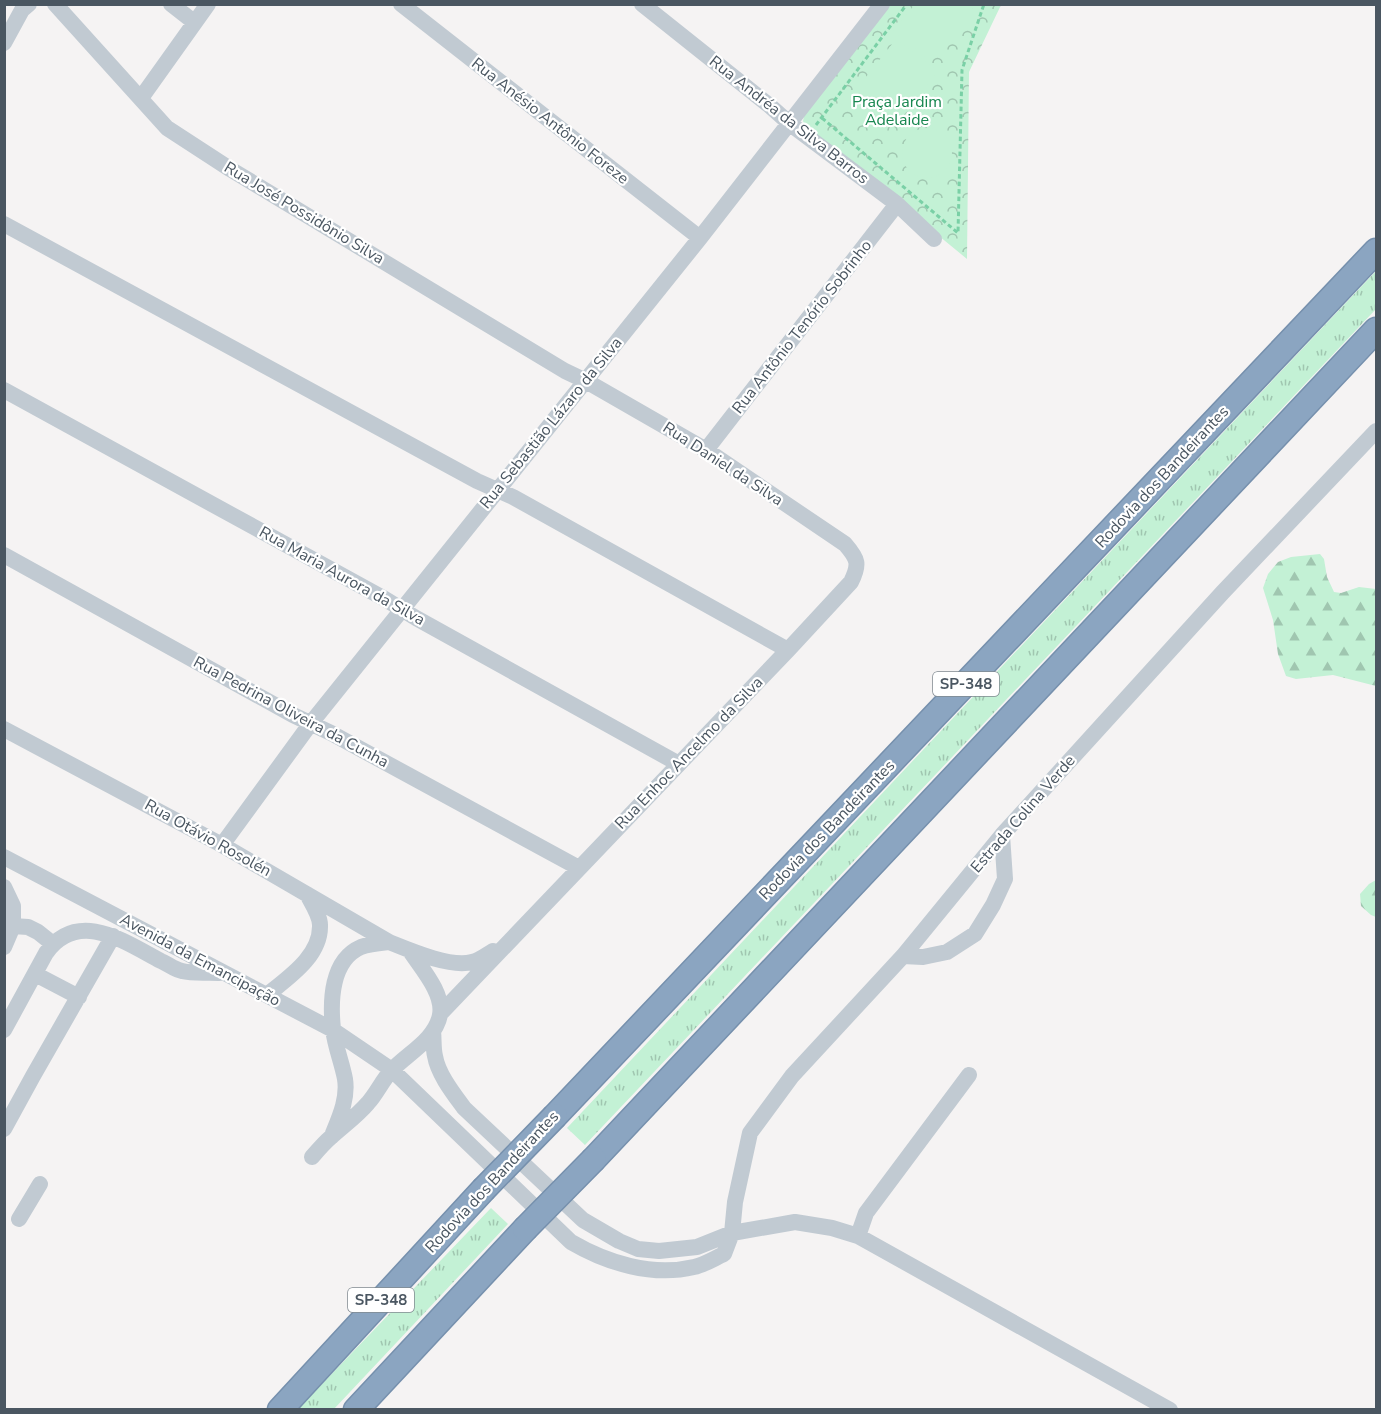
<svg xmlns="http://www.w3.org/2000/svg" width="1381" height="1414" font-family="'Nunito Sans',sans-serif">
<style>
.grass{fill:url(#grass-tufts)}
.forest{fill:url(#forest-firs)}
.park{fill:url(#park-crowns)}
.pitch{fill:#c3f1d5}
.lines{fill:none;stroke-linecap:round;stroke-linejoin:round}
.highway-casing{stroke:#7690ad;stroke-width:27}
.path{stroke:#7ad0a6;stroke-width:3;stroke-dasharray:4.5 3;stroke-linecap:butt}
.minor{stroke:#c1cad2;stroke-width:16}
.highway{stroke:#8ba5c1;stroke-width:24}
.highway-bridge-casing{stroke:#7690ad;stroke-width:27;stroke-linecap:butt}
.highway-bridge{stroke:#8ba5c1;stroke-width:24}
.labels{text-anchor:middle;dominant-baseline:central;stroke-width:4.5;stroke-linejoin:round;paint-order:stroke}
.shield{fill:#fff;stroke:#808990;stroke-width:1.5}
.shield-label{font-size:15px;font-weight:bold;fill:#4a5661}
.park-label{font-size:16px;fill:#17864f;stroke:#fff}
.street-label{font-size:16px;fill:#4a5661;stroke:#fff}
</style>
<defs>
<pattern id="grass-tufts" width="24" height="20" patternUnits="userSpaceOnUse" patternTransform="scale(1.5)"><rect width="24" height="20" fill="#c3f1d5"/><path d="M3 7l-1-3M5 7V3M7 7l1-3M15 17l-1-3M17 17v-4M19 17l1-3" fill="none" stroke="#a0c6b0"/></pattern>
<pattern id="forest-firs" width="22" height="20" patternUnits="userSpaceOnUse" patternTransform="scale(1.5)"><rect width="22" height="20" fill="#c3f1d5"/><path d="M5 1l3.5 6h-7zM16 11l3.5 6h-7z" fill="#a0c6b0"/></pattern>
<pattern id="park-crowns" width="20" height="18" patternUnits="userSpaceOnUse" patternTransform="scale(1.5)"><rect width="20" height="18" fill="#c3f1d5"/><path d="M2 6a3 3 0 1 1 6 0M12 15a3 3 0 1 1 6 0" fill="none" stroke="#a0c6b0"/></pattern>
</defs>
<rect width="100%" height="100%" fill="#f5f3f3"/>
<path class="grass" d="M1376,271V309L585,1145L567,1128L971,699Z
M491,1208L508,1224L334,1409H298Z"/>
<path class="forest" d="M1320,554L1324,559L1327,577L1334,592L1341,593L1359,587L1376,589V686L1333,675L1296,679L1286,676L1278,654L1273,620L1263,588L1268,574L1278,562L1291,557Z
M1376,880V917L1371,915L1361,906L1360,894L1369,884Z"/>
<path class="park" d="M889,5H1001L969,72L967,259L805,126L803,121L804,116Z"/>
<path class="pitch" d="M915,4H976V5L930,61L893,31Z
M896,39L938,71L893,129L851,96Z
M902 153a25 25 0 1 1 50 0a25 25 0 1 1-50 0Z"/>
<g class="lines">
<g class="highway-casing">
<path id="highway" d="M555,1116L1376,251
M594,1159L1376,330
M280,1410L483,1190
M356,1410L525,1229"/>
</g>
<path class="path" d="M822,118L958,233L962,70L984,4
M816,125L907,4"/>
<path class="minor" d="M55,4L167,128L230,169L565,371L586,381L706,450L845,544C858,559 860,564 851,582L788,650L440,1014
M171,4L194,22
M401,4L700,238
M642,4L770,106L789,123L897,204L934,239
M4,43L22,10L29,4
M141,98L208,4
M4,224L477,481L513,497L788,650
M4,390L385,599L416,618L679,764
M706,450L897,204
M4,555L293,715L331,733L579,868
M4,729L222,845L389,942C409,950 450,968 472,962C479,961 486,955 493,951
M222,845L311,723L700,238L882,4
M4,857L333,1030L392,1070L571,1242C607,1263 652,1277 694,1267C704,1265 715,1258 724,1254L732,1233L735,1202L750,1133L792,1076L903,956L1002,835L1223,592L1376,431
M4,887L13,906V926L4,947
M13,926L28,927L38,932L53,944
M903,956L923,957L947,952L975,934L993,905L1005,879L1002,835
M35,974L79,997
M267,995C289,977 321,956 320,925C320,915 311,902 307,894
M4,1030L46,953C78,908 125,942 161,961C168,964 175,970 182,971C194,974 208,972 219,973
M433,1031C434,1039 433,1048 435,1056C438,1074 453,1093 464,1108L583,1220L619,1241L638,1249L659,1251L697,1247L732,1233L795,1222L832,1228L858,1236L1170,1410
M4,1129L33,1076L113,936
M333,1133C340,1116 348,1098 345,1079C342,1063 335,1046 333,1029C330,1001 331,960 361,947C369,944 380,943 389,942
M312,1157C318,1150 324,1143 331,1137C343,1126 357,1116 368,1103C377,1093 383,1079 392,1070C408,1053 435,1040 440,1015C444,993 421,968 410,951
M19,1219L40,1184
M858,1236L866,1213L969,1075"/>
<use href="#highway" class="highway"/>
<g class="highway-bridge-casing">
<path id="highway-bridge" d="M483,1190L555,1116
M525,1229L594,1159"/>
</g>
<use href="#highway-bridge" class="highway-bridge"/>
</g>
<g class="labels">
<g class="shield">
<rect x="933" y="672" width="66" height="24" rx="4.5"/>
<rect x="348" y="1288" width="66" height="24" rx="4.5"/>
</g>
<g class="shield-label">
<text x="966" y="684">SP-348</text>
<text x="381" y="1300">SP-348</text>
</g>
<g class="park-label">
<text x="897" y="102">Praça Jardim<tspan x="897" dy="18">Adelaide</tspan></text>
</g>
<g class="street-label">
<text transform="translate(789 120) rotate(38)">Rua Andréa da Silva Barros</text>
<text transform="translate(550 121) rotate(38)">Rua Anésio Antônio Foreze</text>
<text transform="translate(304 213) rotate(31)">Rua José Possidônio Silva</text>
<text transform="translate(802 327) rotate(-52)">Rua Antônio Tenório Sobrinho</text>
<text transform="translate(551 423) rotate(-51)">Rua Sebastião Lázaro da Silva</text>
<text transform="translate(723 464) rotate(33)">Rua Daniel da Silva</text>
<text transform="translate(1162 477) rotate(-47)">Rodovia dos Bandeirantes</text>
<text transform="translate(342 576) rotate(29)">Rua Maria Aurora da Silva</text>
<text transform="translate(291 712) rotate(28)">Rua Pedrina Oliveira da Cunha</text>
<text transform="translate(689 753) rotate(-46)">Rua Enhoc Ancelmo da Silva</text>
<text transform="translate(1023 814) rotate(-49)">Estrada Colina Verde</text>
<text transform="translate(827 830) rotate(-46)">Rodovia dos Bandeirantes</text>
<text transform="translate(208 838) rotate(29)">Rua Otávio Rosolén</text>
<text transform="translate(200 960) rotate(28)">Avenida da Emancipação</text>
<text transform="translate(492 1182) rotate(-47)">Rodovia dos Bandeirantes</text>
</g>
</g>
<rect width="1381" height="1414" fill="none" stroke="#4a5661" stroke-width="12"/>
</svg>
